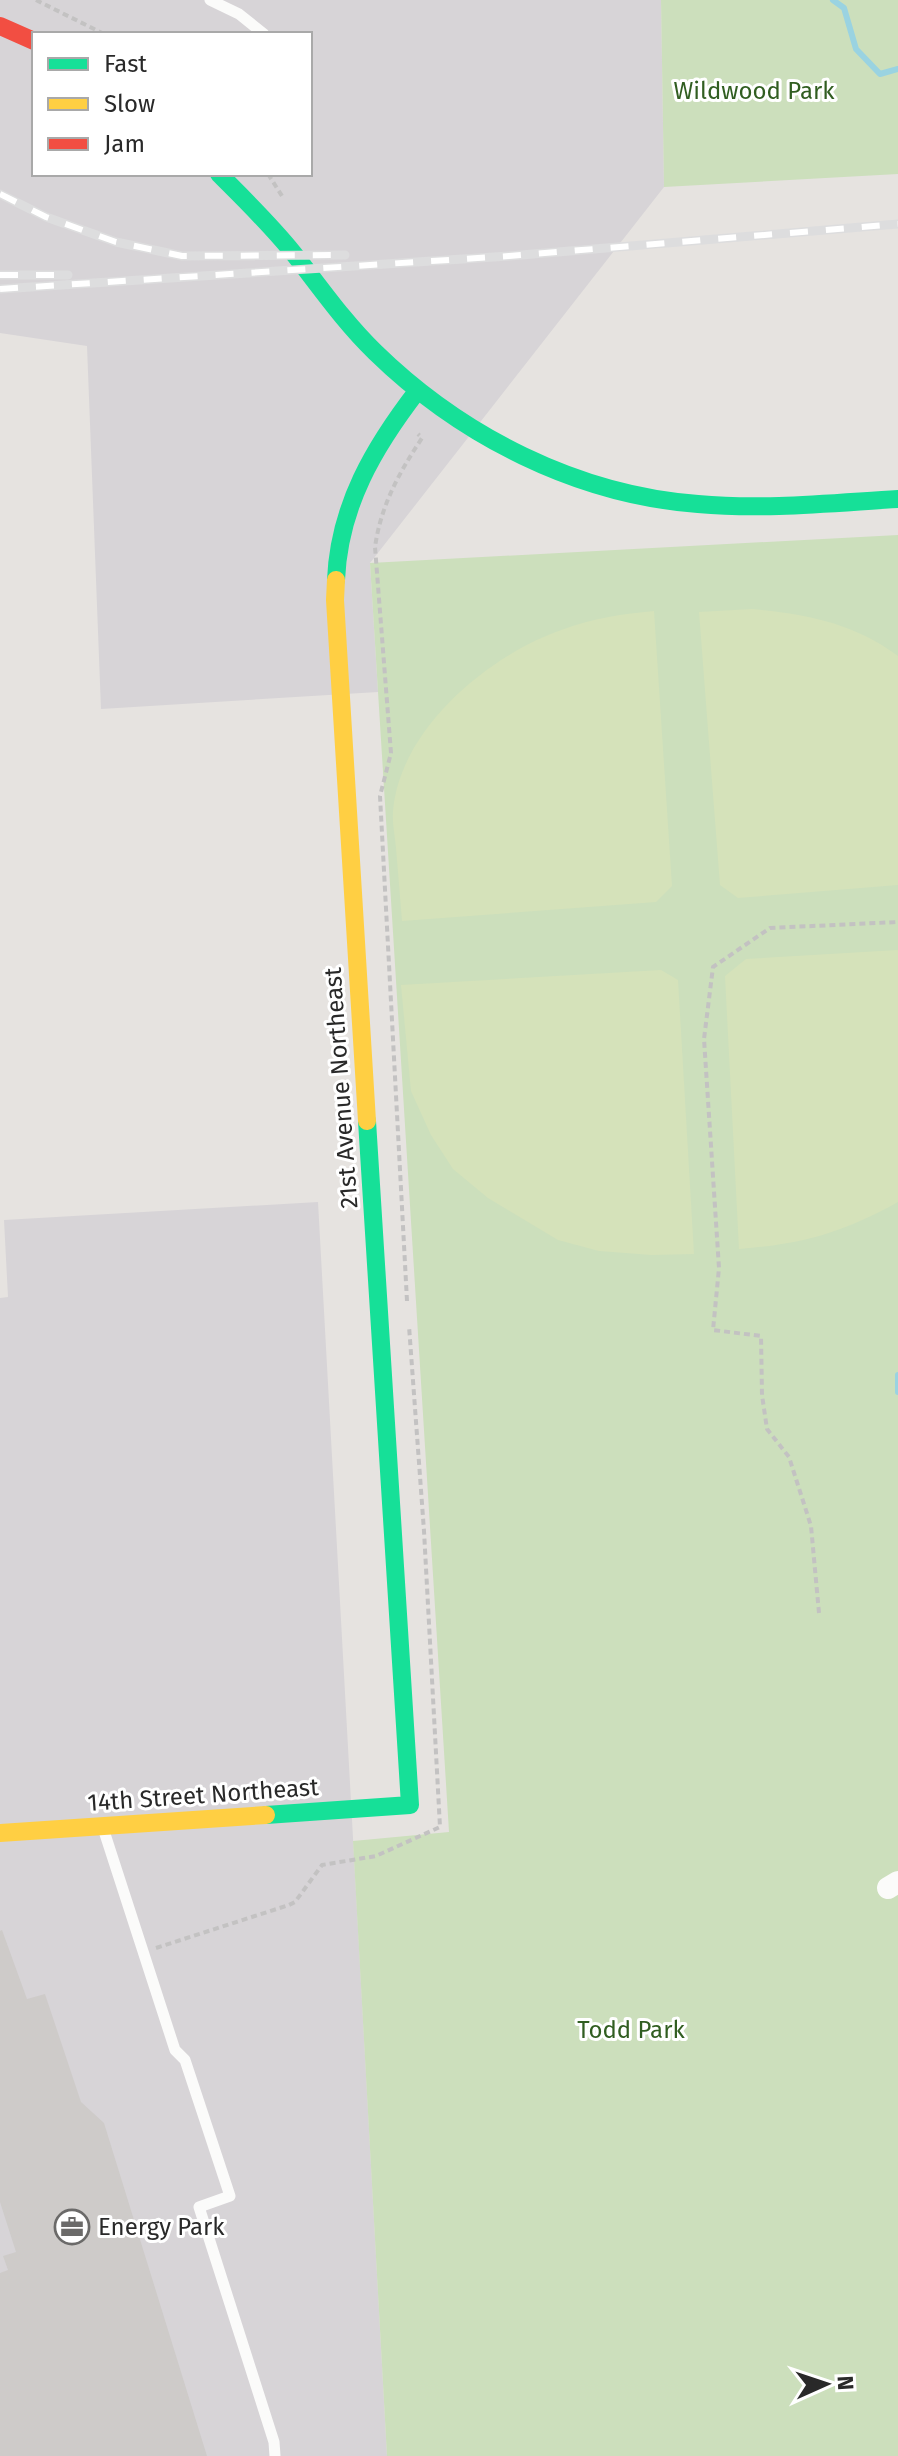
<svg xmlns="http://www.w3.org/2000/svg" width="898" height="2456" font-family="'Fira Sans',sans-serif">
<style>
.industrial{fill:#d7d4d7;fill-rule:evenodd}
.green{fill:#ccdfbc}
.pitch{fill:#d5e2ba}
.lines{fill:none;stroke-linecap:round;stroke-linejoin:round}
.stream{stroke:#9ad3e1;stroke-width:6}
.building{fill:#cecbc9}
.path{stroke:#c3c2c2;stroke-width:4;stroke-dasharray:6 4;stroke-linecap:butt}
.lane{stroke:#fbfbfa;stroke-width:11}
.street{stroke:#fbfbfa;stroke-width:22}
.fast{stroke:#16e098;stroke-width:18}
.slow{stroke:#ffcf43;stroke-width:18}
.jam{stroke:#f24e42;stroke-width:18}
.rail-casing{stroke:#ddddde;stroke-width:9}
.rail{stroke:#fff;stroke-width:6;stroke-dasharray:18;stroke-linecap:butt}
.labels{text-anchor:middle;dominant-baseline:central;stroke-width:6;stroke-linejoin:round;paint-order:stroke}
.park-label{font-size:24px;fill:#315e21;stroke:#fff}
.street-label{font-size:24px;fill:#292929;stroke:#fff}
.poi-label{font-size:24px;fill:#292929;stroke:#fff;text-anchor:start}
</style>
<rect width="100%" height="100%" fill="#e6e3e0"/>
<path class="industrial" d="M0,0H661L664,187L370,563L378,692L101,709L87,346L0,333ZM34,34H310V174H34Z
M318,1202L387,2456H0V1298L8,1297L4,1220Z"/>
<path class="green" d="M661,0H898V174L664,187Z
M898,535V2456H387L353,1841L449,1832L370,563Z"/>
<path class="pitch" d="M752,609C806,614 854,623 898,656V885L738,898L720,885L699,612Z
M654,611L672,886L656,902L402,921C400,896 398,872 396,848C395,836 392,823 393,811C400,728 490,654 564,629C594,618 623,614 654,611Z
M898,950V1202C842,1233 803,1244 739,1249L725,976L746,959Z
M661,970L678,980L694,1254L651,1255L599,1251L558,1240L488,1198L453,1169L431,1135L411,1091L401,985Z"/>
<g class="lines">
<path class="stream" d="M833,0L844,8L856,49L880,74L898,69
M898,1375V1392"/>
</g>
<path class="building" d="M2,1930L27,1999L45,1994L81,2102L104,2123L207,2456H0V2273L8,2270L3,2256L16,2252L0,2202V1931Z"/>
<g class="lines">
<path class="path" d="M36,0L104,34
M268,174L282,196L280,198
M407,1301L380,796L391,753L375,547C381,505 399,473 422,438L418,434
M819,1613L811,1526L789,1457L767,1429L762,1395L761,1336L713,1330L719,1268L704,1039L713,967L770,928L898,922
M156,1948L289,1905L295,1902L322,1865L376,1856L440,1827L424,1531L409,1326"/>
<path class="lane" d="M210,0L239,14L264,34
M104,1831L175,2050L185,2060L230,2196L199,2207L274,2442L275,2456"/>
<path class="street" d="M888,1888L898,1882"/>
<path class="fast" d="M219,174C245,200 271,225 294,254C320,287 344,322 375,352C461,436 577,495 698,504C765,510 831,503 898,499
M336,580C339,506 374,447 418,390
M266,1815L410,1805L367,1121"/>
<path class="slow" d="M336,580L335,600L367,1121
M0,1833L266,1815"/>
<path class="jam" d="M0,26L34,41"/>
<g class="rail-casing">
<path id="rail" d="M0,194L46,217L116,242L182,256L345,255
M0,275H68
M0,289L509,256L898,224"/>
</g>
<use href="#rail" class="rail"/>
</g>
<defs>
<g id="office-ring" transform="scale(1.8)"><circle r="9.5" fill="#fff" stroke="#6b6a69" stroke-width="1.5"/><path d="M-6-3h4V-5.5h4V-3h4V5H-6ZM-1-4.5V-3h2v-1.5ZM-6 0V1H6V0Z" fill="#6b6a69"/></g>
</defs>
<g fill-rule="evenodd">
<use href="#office-ring" x="72" y="2227"/>
</g>
<g class="labels">
<g class="park-label">
<text x="754" y="91">Wildwood Park</text>
<text x="631" y="2030">Todd Park</text>
</g>
<g class="street-label">
<text transform="translate(341 1088) rotate(-94)">21st Avenue Northeast</text>
<text transform="translate(203 1795) rotate(-4)">14th Street Northeast</text>
</g>
<g class="poi-label">
<text x="98" y="2227">Energy Park</text>
</g>
</g>
<rect x="32" y="32" width="280" height="144" fill="#ffffff" stroke="#a9a9a9" stroke-width="2"/>
<rect x="48" y="58" width="40" height="12" fill="#16e098" stroke="#a9a9a9" stroke-width="2"/>
<text x="104" y="72" font-size="24" fill="#292929">Fast</text>
<rect x="48" y="98" width="40" height="12" fill="#ffcf43" stroke="#a9a9a9" stroke-width="2"/>
<text x="104" y="112" font-size="24" fill="#292929">Slow</text>
<rect x="48" y="138" width="40" height="12" fill="#f24e42" stroke="#a9a9a9" stroke-width="2"/>
<text x="104" y="152" font-size="24" fill="#292929">Jam</text>
<g transform="translate(826 2384) rotate(87)" stroke="#ffffff" stroke-width="6" paint-order="stroke">
<path d="M0-6L14 30L0 20L-14 30Z" fill="#292929"/>
<text y="-12" font-size="22" font-weight="bold" text-anchor="middle" fill="#292929">N</text>
</g>
</svg>
